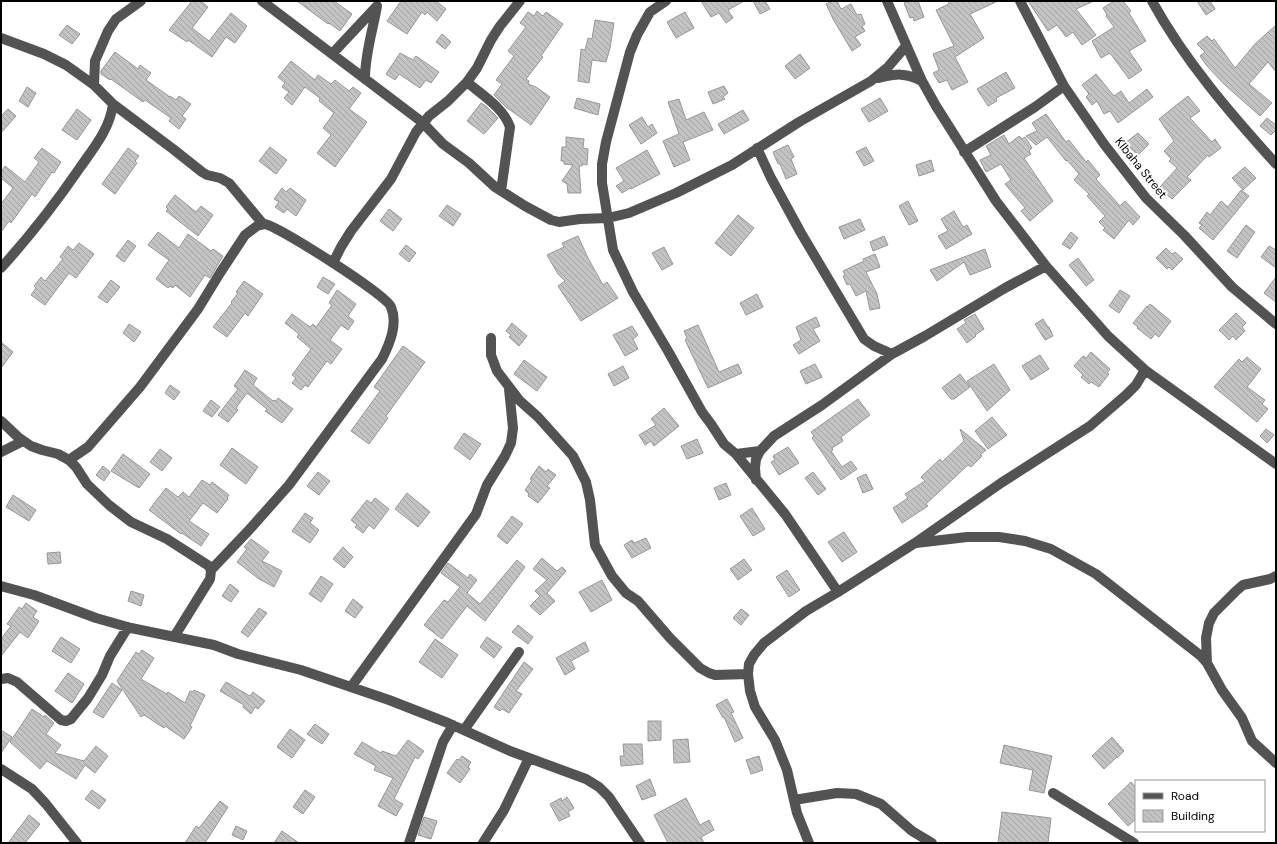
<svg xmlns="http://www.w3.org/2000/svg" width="1277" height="844" font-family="'DM Sans',sans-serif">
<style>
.building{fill:url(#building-back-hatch);stroke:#979797}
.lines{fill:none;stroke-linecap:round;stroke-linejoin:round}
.minor{stroke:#535353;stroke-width:10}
.labels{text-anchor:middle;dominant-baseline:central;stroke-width:4;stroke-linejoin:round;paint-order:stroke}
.street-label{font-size:12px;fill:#000;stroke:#fff}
</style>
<defs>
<pattern id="building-back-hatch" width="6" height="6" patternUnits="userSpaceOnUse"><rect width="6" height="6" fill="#c3c3c3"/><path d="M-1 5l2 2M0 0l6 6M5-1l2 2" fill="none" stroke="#a6a6a6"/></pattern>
</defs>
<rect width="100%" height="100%" fill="#fff"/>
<path class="building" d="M192,1H201L208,7L192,28L209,41L231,13L247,26L235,43L226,37L212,57L188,40L187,42L169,30Z
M297,1H334L352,14L340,31L329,23L328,24Z
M401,1H436L446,9L437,21L427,12L425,15L422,12L407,34L387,21Z
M701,1H744L728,10L733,18L726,23L719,13L711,17Z
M753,1H765L770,9L760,14Z
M832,1H837L841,9L851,4L857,15L861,14L865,24L862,26L865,31L855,37L861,45L852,51L833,19L826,4Z
M909,1H918L924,17L914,21L913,17L910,18L904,3Z
M948,1H998L970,14L984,38L955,57L968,82L952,90L947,80L939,83L933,73L939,70L933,54L954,46L936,10L949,4Z
M1028,1H1094L1076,9L1096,35L1082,45L1073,32L1066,37L1057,25L1048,31Z
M1114,1H1123L1131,11L1129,13L1146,41L1129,51L1142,70L1129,79L1110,53L1101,58L1092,41L1114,27L1106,16L1107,15L1103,8Z
M1197,1H1210L1215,9L1206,15Z
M537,11L543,16L546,12L563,24L541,56L543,57L526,79L529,81L528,84L536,87L550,97L531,125L506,107L494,95L502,84L496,80L514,56L508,51L526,27L520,23L528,12L534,16Z
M685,12L694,28L676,38L667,22Z
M595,20L614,23L610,48L606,62L592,60L589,83L578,81L581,49L585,50L588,38L592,39Z
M67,25L80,34L72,44L59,35Z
M1276,25V72L1268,62L1249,84L1272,103L1260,116L1225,85L1207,66L1200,56L1205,52L1197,44L1207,36L1212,41L1214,39L1235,68L1255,44Z
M442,34L451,42L445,49L436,42Z
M115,52L138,69L140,65L151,73L146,80L170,97V96L176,100L179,96L191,104L182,116L186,119L179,129L169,121L171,118L145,100L143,102L111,79L110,80L101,74V71Z
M400,53L413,60L416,56L439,72L431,83L426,80L420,88L399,74L395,80L386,74Z
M800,54L810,68L795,79L785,66Z
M291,61L315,80L318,75L331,84L335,80L349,91L353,87L361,93L349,109L367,122L335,167L317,153L331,135L323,128L334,113L319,101L320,98L305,87L292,105L284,98L289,92L282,87L285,83L278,77Z
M1006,72L1015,88L996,98L997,101L988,106L977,89Z
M1096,74L1114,96L1121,91L1129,103L1147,89L1153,97L1118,123L1110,111L1104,114L1097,101L1092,105L1086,97L1089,94L1082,85Z
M724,86L728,93L723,97L725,99L713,104L708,92Z
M27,87L36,93L28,107L19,101Z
M1188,96L1200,111L1190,118L1212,142L1215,139L1221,148L1209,157L1208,155L1187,177L1191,180L1172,199L1159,188L1177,168L1169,161L1171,159L1164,151L1174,141L1159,119Z
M577,98L600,104L598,115L574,108Z
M880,98L888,111L869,122L861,109Z
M679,99L686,120L704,112L713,130L683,142L690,160L674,167L663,141L679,134L668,102Z
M481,103L487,107L498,118L484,134L467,121Z
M8,109L16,116L1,133V116Z
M77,109L91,120L77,140L62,130Z
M743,110L749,120L724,134L718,124Z
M1046,114L1066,142L1069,140L1086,162L1088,160L1100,175L1096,179L1120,206L1125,201L1140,217L1133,225L1129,220L1114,239L1103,230L1105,228L1099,222L1105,216L1087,196L1089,194L1074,180L1079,174L1067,160L1066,161L1047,137L1036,145L1026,136L1037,131L1032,123Z
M642,117L648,127L652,124L657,133L641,144L629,125Z
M1267,118L1276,125V130L1271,135L1260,126Z
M1138,133L1149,144L1138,155L1125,143Z
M1004,135L1009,144L1019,136L1022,139L1025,137L1032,148L1029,151L1031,154L1024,158L1053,201L1030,221L1021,211L1025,208L1005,184L1011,180L1001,164L986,172L980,160L991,155L986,146Z
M566,137L584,139L583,148L588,149L587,165L582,164V166H579L581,193H568L567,184L562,181L573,165L564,164V161H561L562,147H566Z
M788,145L794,157L791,159L797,174L786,179L780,164H778L773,152Z
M270,147L287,160L276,174L259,161Z
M866,147L874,161L864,166L856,152Z
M42,148L61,162L54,173L52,172L35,197L32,194L11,223L9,221L1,232V204L13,188L1,178V172L5,166L25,182L39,162L34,158Z
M128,148L139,156L135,161L137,163L115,194L102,184Z
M647,150L660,174L631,189L630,188L622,193L616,186L624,181L616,168Z
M931,160L934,171L919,176L916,165Z
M1245,167L1256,178L1243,190L1232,178Z
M282,188L286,192L290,188L306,200L296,216L287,209L284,213L275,207L279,202L274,199Z
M1241,190L1249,196L1213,240L1199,228L1202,225L1199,223L1207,212L1210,215L1221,201L1228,207Z
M175,195L196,212L201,206L213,215L198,236L166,211L168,209L166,207Z
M908,201L918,221L909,225L899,206Z
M447,205L461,214L453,226L439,216Z
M389,209L402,219L393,231L380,221Z
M954,211L963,227L967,225L972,234L946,249L938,236L948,231L941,219Z
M738,215L754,228L731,256L715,243Z
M860,219L865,230L844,239L839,227Z
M1246,225L1255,232L1237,258L1227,251Z
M158,232L179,248L188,234L211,251L213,249L223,256L210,278L205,275L190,297L175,285L173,288L170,286L168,288L156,279L169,260L148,245Z
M1071,232L1078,238L1070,249L1062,244Z
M578,236L588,258L603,285L607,282L618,298L581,321L558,286L565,281L558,274L547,255L564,247L562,243Z
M884,236L888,245L873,251L870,242Z
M128,240L136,246L124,262L116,256Z
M79,243L94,254L76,278L69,273L45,305L31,295L36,288L34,286L41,277L45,281L63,259L60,257L68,246L73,250Z
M406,245L416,253L409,262L399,254Z
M1269,246L1276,250V268L1261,257Z
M664,247L673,264L662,270L652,253Z
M1166,248L1172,254L1175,252L1183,259L1172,270L1169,267L1167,269L1156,258Z
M985,249L991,267L970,275L964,262L937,281L930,270Z
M875,254L880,267L866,272L877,294L880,308L870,310L866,291L856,296L850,284L847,285L843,276L845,275L843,271L864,261L863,259Z
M1078,258L1094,280L1086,286L1069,265Z
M323,277L335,284L328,294L317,287Z
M1276,277V302L1264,293Z
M111,280L120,287L107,303L98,297Z
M244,281L263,294L248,316L245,313L227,337L213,327L232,303L231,302L238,293L236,292Z
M337,290L356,304L348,316L354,321L348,330L341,325L330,340L342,349L331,364L327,361L308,387L305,385L301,390L292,383L296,378L292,375L311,349L297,337L299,334L285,323L292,314L310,327L313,324L316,327L332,305L329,303Z
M1120,290L1130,296L1119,313L1109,306Z
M757,294L763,307L746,315L740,303Z
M1150,304L1171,321L1159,337L1155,334L1151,339L1137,328L1138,327L1133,323L1147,306L1148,307Z
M1236,313L1246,323L1242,327L1245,331L1236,340L1233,336L1229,340L1219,330Z
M975,314L984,329L975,335L976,336L967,343L957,329L966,323L964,320Z
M816,317L820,326L813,329L820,341L799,354L793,345L801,340L796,327Z
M1043,319L1048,327H1049L1053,336L1045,340L1035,324Z
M512,323L527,336L519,346L509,337L511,335L506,331Z
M129,324L141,332L134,342L123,333Z
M698,325L719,372L738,364L742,373L708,388L685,340L687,338L684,331Z
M632,326L638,335L633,339L638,349L625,356L613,335Z
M1,342L13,352L1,368Z
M403,346L425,362L386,416L388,418L369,444L351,431L380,391L374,387Z
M1091,352L1110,369L1107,373L1109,374L1099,387L1091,382L1089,384L1081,377L1083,375L1074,366L1083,356L1086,358Z
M1040,355L1049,369L1031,380L1022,366Z
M1247,357L1261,369L1247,387L1265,400L1262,404L1268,409L1257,422L1214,387L1239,359L1242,362Z
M524,360L547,377L537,391L514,374Z
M815,364L822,377L806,384L800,371Z
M994,364L1010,390L987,411L967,381Z
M623,366L629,378L614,386L608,374Z
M245,370L257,378L253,385L273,401L274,400L276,401L278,398L293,409L282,423L265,411L267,409L247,393L236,408L238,410L228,422L218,415L238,389L234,386Z
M960,374L970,387L954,399H951L942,388Z
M170,385L180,392L174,400L165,393Z
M858,399L870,415L841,437L843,441L832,448L833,450L831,451L842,467L851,461L857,469L841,480L812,438L814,436L811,432Z
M211,400L220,407L212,417L203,411Z
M664,408L679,426L654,446L651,441L645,445L639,435L656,425L651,419Z
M992,417L1007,435L988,449L975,431Z
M960,429L986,450L980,455L982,456L971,467L968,465L926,504L928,506L902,523L893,508L908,498L905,494L925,481L921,477L940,459L942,462L964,441Z
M1266,429L1274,435L1267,443L1260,436Z
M464,433L481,444L470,460L454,448Z
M697,439L703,453L687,459L681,446Z
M788,447L799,463L779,475L771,462L775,460L773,456Z
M232,448L258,467L246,484L220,465Z
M160,449L172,458L162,471L150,462Z
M123,454L150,474L139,488L111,471Z
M103,466L110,472L104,481L96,475Z
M539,466L546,472L548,469L556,475L547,486L550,488L538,503L528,496L529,494L525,490L532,480L530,479Z
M318,472L330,481L319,495L307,486Z
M813,472L826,489L818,495L805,478Z
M866,474L873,489L863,493L857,478Z
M202,480L210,485L212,482L229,495L227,498L228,499L217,513L203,503L189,521L209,534L201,546L182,533L181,534L149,510L166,488L178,497L183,492L189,497Z
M726,483L731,495L719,500L714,488Z
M407,493L430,512L418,527L395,509Z
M13,495L36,510L29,521L6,507Z
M375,498L389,509L374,529L369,525L363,533L355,527L357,525L351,520L367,500L371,503Z
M752,508L765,529L753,536L740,516Z
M305,513L313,518L310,523L319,530L310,543L292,531Z
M512,516L523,524L507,544L497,536Z
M844,532L857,552L842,562L828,542Z
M646,538L651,548L632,558L624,545L632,540L634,543Z
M251,539L269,552L262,561L282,571L274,587L259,579L237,562L247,549L244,547Z
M343,547L353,557L344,568L333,559Z
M60,552L61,563L48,564L47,553Z
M542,558L557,571L562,567L566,571L547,593L555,601L540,615L530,606L540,596L535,591L547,580L533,569Z
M744,559L752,570L738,580L730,569Z
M517,560L525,567L485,621L467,606L442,639L424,625L444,600L448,602L460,587L441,573L448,563L468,578L470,574L477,580L467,593L480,604Z
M787,570L800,590L789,597L776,577Z
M321,576L333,584L321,602L309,594Z
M602,580L612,600L591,612L579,592Z
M230,584L239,591L231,602L222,596Z
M131,591L144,595L141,606L128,601Z
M353,599L363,607L355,618L345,611Z
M26,603L37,611L33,617L39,621L28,638L20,632L1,656V639L11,626L7,624L19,607L22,609Z
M259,608L267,613L248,637L241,632Z
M741,609L749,615L741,625L733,618Z
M518,625L533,637L528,644L512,632Z
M61,637L80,649L71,663L52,651Z
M487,637L502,647L494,658L480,647Z
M435,639L458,655L442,678L419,662Z
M585,642L589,651L571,661L575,669L565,675L556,658Z
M142,650L154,658L141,679L167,694L168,692L185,703L190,691L193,692L194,690L205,695L190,726L192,727L184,739L165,726L164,728L144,715L141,717L117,681L136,652L139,654Z
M524,662L533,669L516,691L522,694L509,713L502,709L500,711L494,707Z
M68,673L84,684L72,703L55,691Z
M226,682L250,696L253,692L265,701L258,709L255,707L251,714L243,707L244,705L220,691Z
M112,683L122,690L103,718L93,712Z
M727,699L734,712L731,713L743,738L735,742L724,717L723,718L716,705Z
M32,709L44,717L45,715L54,723L46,734L61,745L55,753L84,761L96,746L108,756L95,773L85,765L76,779L47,761L40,769L10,742Z
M648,721H661V740L648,741Z
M315,724L329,734L322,744L307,734Z
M290,729L305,740L292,758L277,747Z
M1,730L12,737L1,753Z
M1112,737L1124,751L1117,758V757L1104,769L1092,756Z
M688,739L690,762L674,763L673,740Z
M408,740L424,751L418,759L415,757L394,799L403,804L396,816L378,806L393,778L374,770L376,766L354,754L362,742L381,753L382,751L396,756Z
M623,744H642L643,764L621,766L620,756H624Z
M1004,745L1052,756L1044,793L1029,790L1033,770L1000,763Z
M462,756L471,762L468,767L470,769L460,783L447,773L457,759L459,760Z
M759,756L763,770L751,774L746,760Z
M650,779L656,795L642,800L636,786Z
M1131,782L1136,788V819L1128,826L1108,804Z
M92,790L106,800L99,809L85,799Z
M305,790L315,797L303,814L293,807Z
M567,797L574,808L568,812L570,816L559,821L550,804L561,798L562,801Z
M686,798L700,825L709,820L714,830L701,837L704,843H668L654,815Z
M220,801L228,807L205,843H185L196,826L199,828Z
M1002,812L1051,818L1048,843H998Z
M29,815L40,824L25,843H8Z
M424,817L437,821L431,839L418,835Z
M236,826L247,831L243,840L232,835Z
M282,831L299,843H274Z"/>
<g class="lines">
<path class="minor" d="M262,1L422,122L443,144L469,163L495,187L525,206L551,220L559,222L580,219L608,218L629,213L676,193L732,165L799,122L871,81L888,67L906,46
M666,1L650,12L637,35L630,52L606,142L602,164V183L613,250L633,292L668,351L702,412L711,424L724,444L736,454L785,514L838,592
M887,1L922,81L936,106L996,201L1046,266L1108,336L1145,370L1276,464
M1020,1L1064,86L1104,144L1146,198L1184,235L1232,287L1276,324
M1152,1C1185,61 1230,113 1276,164
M1,38L44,54L66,65L94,85L113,104L173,149L202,172L207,175L220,178L229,183L263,224
M332,54L377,6
M365,78C365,53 373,30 377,6
M878,78C896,74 904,72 922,81
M467,82C482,95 503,107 510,127L501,191
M94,85L95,61L108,31L116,19L141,1
M757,148L771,178L801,233L864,339L874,346L892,354
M964,152L1035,107L1064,86
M333,263L341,247L351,231L391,179L416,132L429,116L448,101L467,82L477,68L491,40L500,26L520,1
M1,268C29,237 55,204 79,169C93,149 110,129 113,104
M491,338V355L497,371L520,401L538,417L573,456L586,482L590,500L595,545L612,576L626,593L638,601L670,638L700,668L709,673L715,675L748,674
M1,421L18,437L31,446L42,450L58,454L69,460L76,467L87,484L109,505L131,522L167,539L209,566L211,571L210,579L174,637
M1,452L23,441
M736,454L760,451
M69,460L88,447L140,387L198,309L220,273L245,235L257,226L265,224C281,228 387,295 391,307C398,324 390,343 382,359L289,485L249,530L211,570
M756,480L755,468L756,459L760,451L774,436L822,405L892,354L925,336L1005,288L1046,266
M916,543L967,537H999L1025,541L1051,549L1096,574L1201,656L1207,663L1222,690L1242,718L1252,741L1276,763
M1,586L34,595L96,618L131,628L214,645L238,654L301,670L389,700L448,723L510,751L586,779L599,787L609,797L640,843
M1207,663L1206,638L1209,623L1214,613L1236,591L1243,585L1270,579L1276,576
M1,679L8,678L17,682L61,720L66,721L71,719L88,698L102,675L110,656L128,627
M351,687L476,514L487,485L505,456L511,443L513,428L509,389
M464,730L519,652
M1,769L32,789L46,804L77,843
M1053,793L1134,843
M794,800L837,793L856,794L881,804L912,831L932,843
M409,843L443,742L453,725
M483,843L504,810L529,758
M809,843L797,813L787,770L775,740L755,707L750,691L748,674L749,664L754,655L764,643L806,611L838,592L915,543L1001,483L1090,426L1126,395L1136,385L1145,370"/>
</g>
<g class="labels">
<g class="street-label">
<text transform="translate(1141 168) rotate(51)">KIbaha Street</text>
</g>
</g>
<rect width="1277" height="844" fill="none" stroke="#000000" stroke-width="4"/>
<rect x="1135" y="780" width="130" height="52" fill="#ffffff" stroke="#999999"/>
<rect x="1143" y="793" width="20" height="6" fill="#535353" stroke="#999999"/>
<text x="1171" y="800" font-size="12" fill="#000000">Road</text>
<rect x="1143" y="810" width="20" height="12" fill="url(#building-back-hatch)" stroke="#999999"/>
<text x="1171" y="820" font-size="12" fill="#000000">Building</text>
</svg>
